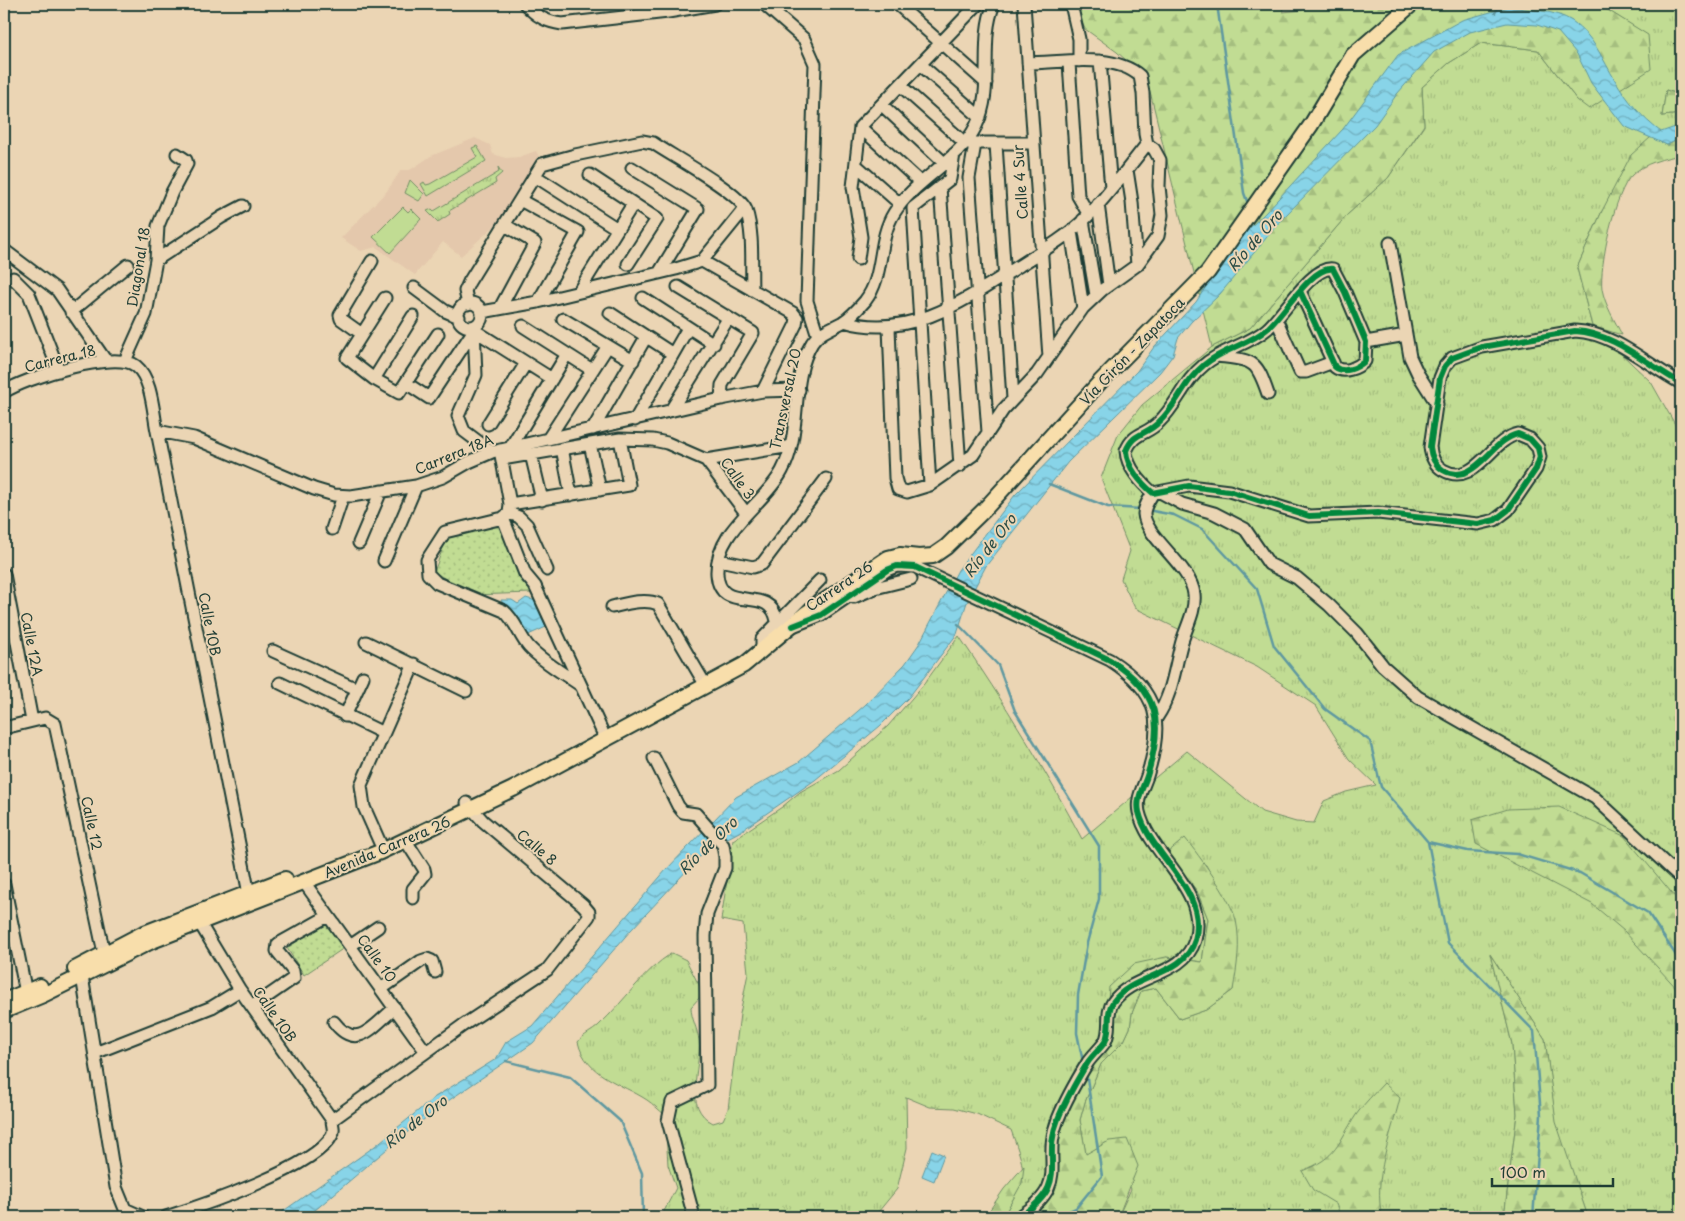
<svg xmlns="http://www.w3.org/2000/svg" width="1685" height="1221" font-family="'Playpen Sans',sans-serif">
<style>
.built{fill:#e4c8ac}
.grass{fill:url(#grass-tufts);stroke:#708c64}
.forest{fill:url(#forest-firs);stroke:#708c64}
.park{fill:url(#park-dots);stroke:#708c64}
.garden{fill:#c1dc93;stroke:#708c64}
.water{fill:url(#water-waves);stroke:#5e98a0}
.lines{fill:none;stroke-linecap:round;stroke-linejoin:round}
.stream{stroke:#5e98a0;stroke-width:2.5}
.minor-casing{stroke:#1f3d34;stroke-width:15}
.major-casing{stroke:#1f3d34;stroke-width:18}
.minor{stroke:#ebd5b4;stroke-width:11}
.major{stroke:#f8deab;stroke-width:14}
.cycleway-casing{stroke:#ebd5b4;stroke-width:9}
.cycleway{stroke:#00873e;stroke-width:6}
.labels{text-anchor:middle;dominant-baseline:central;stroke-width:4;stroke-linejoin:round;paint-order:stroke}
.street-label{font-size:14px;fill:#1f3d34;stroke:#ebd5b4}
.water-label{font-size:15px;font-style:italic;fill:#2a4c46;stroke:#ebd5b4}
</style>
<defs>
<pattern id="grass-tufts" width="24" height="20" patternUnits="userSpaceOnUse" patternTransform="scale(1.25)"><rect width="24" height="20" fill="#c1dc93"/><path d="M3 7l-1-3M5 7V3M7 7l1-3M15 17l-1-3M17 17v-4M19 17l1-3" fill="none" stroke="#a5be7f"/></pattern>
<pattern id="forest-firs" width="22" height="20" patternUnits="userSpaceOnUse" patternTransform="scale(1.25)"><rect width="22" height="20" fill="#c1dc93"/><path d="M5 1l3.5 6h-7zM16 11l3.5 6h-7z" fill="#a5be7f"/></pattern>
<pattern id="park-dots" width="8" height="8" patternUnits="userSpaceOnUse" patternTransform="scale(1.25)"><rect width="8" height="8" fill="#c1dc93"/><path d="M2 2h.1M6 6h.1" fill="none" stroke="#a5be7f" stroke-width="1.8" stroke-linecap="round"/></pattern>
<pattern id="water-waves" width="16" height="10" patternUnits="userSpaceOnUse" patternTransform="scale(1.25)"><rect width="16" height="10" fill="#88d4e8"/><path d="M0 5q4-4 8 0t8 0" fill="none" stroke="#6fadbd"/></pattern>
</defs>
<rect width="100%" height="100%" fill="#ebd5b4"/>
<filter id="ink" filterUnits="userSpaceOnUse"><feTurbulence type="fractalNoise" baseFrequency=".02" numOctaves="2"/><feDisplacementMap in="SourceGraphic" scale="10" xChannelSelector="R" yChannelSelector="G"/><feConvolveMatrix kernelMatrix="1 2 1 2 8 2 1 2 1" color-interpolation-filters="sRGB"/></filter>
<g filter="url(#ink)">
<path class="built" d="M475,138L490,145L493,154L506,158L519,157L536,151L539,156L535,160L510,212L461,256L443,242L415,275L376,247L361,251L341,238L387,191L401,170H410L431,156Z"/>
<path class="grass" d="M1598,4H1681V89L1675,93L1666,90L1662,116L1681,114V138L1651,137L1602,211L1577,268L1592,326L1651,382L1681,435V1217H1588L1556,1126L1545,1039L1491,956L1512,1044L1517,1114L1504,1217H1118L1131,1189L1109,1141L1086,1155L1080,1120L1085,1102L1101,1064L1124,1041L1130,1028L1132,1013L1141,991L1156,988L1180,1019L1206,1010L1233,990L1235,919L1206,865L1167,853L1197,891L1208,919L1202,962L1166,957L1106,1029L1050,1185L1016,1217H1003C1027,1174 1028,1177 1011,1130L977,1114L954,1108L930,1107L906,1097L907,1148L897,1189L874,1217H661L676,1188L668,1165L665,1115C659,1110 653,1104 647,1100C621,1083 586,1076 578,1042C584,1034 592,1032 599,1025C624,1002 643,971 672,953L686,960L700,987L699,998L691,1007C691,1019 698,1029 699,1041C701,1069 682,1107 713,1123L723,1120L728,1109L740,1014L748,973L743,924L721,920L733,840L782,807L800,792L839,770L888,726L924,684L959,636C1004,702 1045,769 1082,839L1187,751L1262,812L1296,822L1314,823L1324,801L1346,792L1376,785L1349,759L1316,706L1257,667L1135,608L1121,579L1130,551L1101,478L1118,435L1142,405L1212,347L1250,328L1348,214L1388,178L1424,126L1422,87L1449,63L1481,43L1538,50L1577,100L1647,35Z
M477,146L486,161L428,196L421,184L424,182L426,185L430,184L477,157L472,148Z
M498,167L502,173L495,179L496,183L449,211L450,214L438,222L427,211L432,209L434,211L499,172Z"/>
<path class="forest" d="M1073,4H1282L1283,12L1302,10L1313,4H1598L1648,35L1651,69L1589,109L1577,100L1538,50L1481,43L1449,63L1422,87L1424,125L1388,178L1348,214L1250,328L1212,347L1147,79L1117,52L1085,29Z
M1681,89V114L1662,116L1666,90L1675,93Z
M1651,137L1667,145L1681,138V155C1665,158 1644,163 1632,175C1615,191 1599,266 1602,289C1605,305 1615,321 1622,335L1592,326L1577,268L1602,211L1631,155Z
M1559,807L1624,836L1681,904V993L1624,931L1592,904L1476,844L1472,820L1508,809Z
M1185,838C1200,857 1230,897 1236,920C1241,944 1237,967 1233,990L1206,1010L1180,1019L1156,988L1141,991L1132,1013L1130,1028L1124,1041L1101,1064L1085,1102L1080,1120L1086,1154L1109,1141L1127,1139L1138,1166L1118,1217H1016L1050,1185L1064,1099L1088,1052L1106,1029L1109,987L1134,964L1166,957L1202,962L1208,919L1197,891L1167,853Z
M1490,954L1545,1039L1556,1122L1588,1217H1504L1517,1114L1512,1044Z
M1384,1083L1400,1098C1391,1136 1373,1177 1382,1217H1341L1336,1204L1313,1190L1302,1171C1338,1157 1337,1144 1356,1115C1364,1103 1375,1093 1384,1083Z
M1024,1166L1022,1183L1003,1217H985L1004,1189Z"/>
<path class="park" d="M499,524L531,593L473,595L434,572L447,537Z
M327,922L344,948L304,975L287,948Z"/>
<path class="garden" d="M410,180L424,194L419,201L405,193Z
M403,207L408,212L411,209L421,219L390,253L373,237Z"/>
<path class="water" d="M1509,7C1529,10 1555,10 1572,21C1593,35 1603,60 1615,80C1628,101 1641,117 1661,132L1681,125V138L1667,145L1624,126L1591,83L1577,54L1558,32L1537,25L1507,23L1470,32L1434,52L1397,94L1375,125L1281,220L1220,294L1191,322L1178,338L1173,355L1160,372L1068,462L986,566L967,602L957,634L909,697L880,726L815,780L741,831L707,849L631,930L533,1043L445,1103L400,1138L307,1217H275L375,1146L435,1097L496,1059L506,1042L532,1026L666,870L736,797L799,762L865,705L905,664L919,644L958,570L1015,495L1137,371L1154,347L1196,302L1235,242L1265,213L1343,129L1398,55L1462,20Z
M526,598L536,601L546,627L526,636C519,628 520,621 515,614C511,608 504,607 501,600H512L518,604Z
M932,1150L944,1155L934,1181L922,1176Z"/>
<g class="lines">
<path class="stream" d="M1217,4L1244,193L1248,204
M1495,13L1500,4
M1049,484L1108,507L1141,509
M1147,510L1174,515L1202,529L1257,589L1274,646L1325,709L1370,741L1381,787L1428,842L1468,851L1517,854L1580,873L1648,913L1681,963
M958,624L998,665L1015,711L1099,846V899L1087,943L1078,995L1077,1033L1083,1062
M1428,842L1448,943L1534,1031L1541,1115L1533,1217
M506,1061L570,1077L620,1121L642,1173L643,1217
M1056,1217L1076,1208L1102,1176L1086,1072"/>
<g class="minor-casing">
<path id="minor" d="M525,4C536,16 546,22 562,24L668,12L715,4
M764,4L804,39L815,64L807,301L818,336
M897,4L986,83
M1024,4L1049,357
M1071,4L1079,39V61
M1100,61L1111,188
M1069,63L1078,196L1089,215
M921,65L980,117
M901,86L965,143H1032
M882,105L943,162
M860,127L920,182
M975,144L969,178L988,432
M996,144L1013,399
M856,165L900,204
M632,168L698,209L659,273
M1127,170L1132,202L1137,265
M590,175L657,219L628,264
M535,176L616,228
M940,187L960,466
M520,200L578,232L538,302
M1098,204L1109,285
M1083,220L1096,295
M1071,231L1083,308
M1390,243L1410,357L1418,374L1437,404
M4,250L57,290L106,361
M858,259L861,237L853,187L860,127L978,4
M156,260L222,217L243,206
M702,261L793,313L797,318L796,324L763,391
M13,278L29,294L59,371
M678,287L753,333L722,385L721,399
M414,288L445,311L459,317
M579,291L633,204
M1300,291L1335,367C1344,374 1357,368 1365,361L1366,342L1345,292L1333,269C1312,265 1283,316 1267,329C1249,345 1222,349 1204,365C1184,381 1177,405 1159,422C1147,435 1133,432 1126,451C1127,467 1141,483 1153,493L1189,486L1229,491L1309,516L1378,513L1478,524L1495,520L1508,510L1536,469L1540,457L1538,448L1530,439L1518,434C1490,440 1475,488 1443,470C1435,465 1431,457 1430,447L1440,378L1445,366L1452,358L1482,347L1575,331C1615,333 1647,365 1681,383
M385,298L347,358L374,379L399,393L438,334
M643,298L714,344
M458 315a12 12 0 1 1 24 0a12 12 0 1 1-24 0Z
M468,304L465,291L469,282L542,164L575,155L642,141L653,143C672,156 739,192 746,210C754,234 751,265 752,290
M500,308L535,243L505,225
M71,312L128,265
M482,312L538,302L676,269L702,261L745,208
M610,313L673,354
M563,319L633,361
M844,321C909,341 967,299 1019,266C1041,252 1065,238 1084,220C1107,197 1127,169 1147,144
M1277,321L1300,372H1306L1333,362
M523,326L592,370
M889,327L895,478L898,489L907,492L930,485L973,455L1003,410L1037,374L1083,308L1102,290L1137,265L1158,236L1162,215L1159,186L1160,160L1154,149L1147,144L1145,134L1143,93L1140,76C1113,52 1061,63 1028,63
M474,328L476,375L458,416L464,431L492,452
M362,334L341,319L340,315L372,261
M1366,342L1406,335
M1218,356C1254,361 1256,359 1268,394
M125,361L146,314L156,260L158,226L172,192L187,164L186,160L177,154
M374,379L413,316
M406,383L429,398L474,330L552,379
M4,392C25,378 116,349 136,366C152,379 153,412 157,431L250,899
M671,410L728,319
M635,420L688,328
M488,424L526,363
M593,429L646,337
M157,431L194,438L314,489L334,495L351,496L416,486L443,477L469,462L492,452L721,399L763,391L799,390
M548,439L608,346
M590,444L600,490
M510,448L567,354
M562,448L571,495
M500,450L510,504L509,513L503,518L445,532L427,560L428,574L437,583L504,611C516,621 519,636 529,647C543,662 563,673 580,685
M531,454L542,500
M502,459L620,439L653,440L667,443L706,460L791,446
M706,460L746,513
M930,485L913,208L950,179L954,154
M1160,492L1182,504L1214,513L1245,529L1269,564L1297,578L1329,605L1357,633L1383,666L1418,697L1595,798L1681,878
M1153,493C1149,500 1144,506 1144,514C1145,537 1191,566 1194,594C1196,612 1185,629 1181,645C1174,671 1172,695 1157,717
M510,504L629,485L620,439
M509,513L519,517L527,525L547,570
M503,518L525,574L535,586L602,731
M332,529L343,496
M359,543L381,491
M719,560L753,567L762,564L826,479
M384,561L416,486
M4,574L32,721
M854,597L875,588L911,579
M612,607C625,604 645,598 658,604L702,679
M777,621C770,582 720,617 717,574C715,530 764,505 782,471C803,432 789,381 812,343C819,332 832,328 843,322C851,317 858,309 865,301C885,276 877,240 894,213C915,179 959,161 976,126C995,88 978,42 994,4
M793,626L821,615L887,570L897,566L915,567L1110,660C1160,692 1164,723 1147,776C1143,788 1136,799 1139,812C1149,855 1209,890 1195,940C1184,977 1133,973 1113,1002C1105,1013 1112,1029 1105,1042C1100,1049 1093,1055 1088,1062C1077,1080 1066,1099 1058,1119C1040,1163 1073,1182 1019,1217
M366,642L466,691
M762,649V639L820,580
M273,651L357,689
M280,683L383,733
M345,716L363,677
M4,728L45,718L55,724L104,953
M654,758L678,806L683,812L696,814L723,845L725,857V868L707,914L705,936L707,1085L672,1102L668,1121L694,1217
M406,841L424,869L425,874L413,889V898
M380,843L364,807L361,785L414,664
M304,882L426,1052
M4,884L26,993
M199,922L240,990L332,1120
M350,946L378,927
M82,976L116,1187L125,1209L143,1217
M381,989L421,961L427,959L432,961L435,972
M252,1007L294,978L293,971L277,951L278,944L328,916
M334,1022C357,1052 373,1026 395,1008
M95,1053L212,1007L240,990
M332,1120L462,1026L547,970L589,916V912L583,905L483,821L467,803
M166,1217C201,1206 317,1167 332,1135C335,1130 332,1125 332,1120"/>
</g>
<g class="major-casing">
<path id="major" d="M75,969L142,934L285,879
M4,1001L40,986
M4,1011L43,995L152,941L380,852L513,789L744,665L805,614L888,558L900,555L919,557L933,556L946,547L984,510L1100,382L1208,272L1311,125L1353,55L1412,4"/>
</g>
<use href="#minor" class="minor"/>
<use href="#major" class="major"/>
<g class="cycleway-casing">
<path id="cycleway" d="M1300,291L1335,367C1344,374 1357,368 1365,361L1366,342L1345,292L1333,269C1312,265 1283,316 1267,329C1249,345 1222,349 1204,365C1184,381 1177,405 1159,422C1147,435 1133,432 1126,451C1127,467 1141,483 1153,493L1189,486L1229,491L1309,516L1378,513L1478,524L1495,520L1508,510L1536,469L1540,457L1538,448L1530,439L1518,434C1490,440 1475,488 1443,470C1435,465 1431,457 1430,447L1440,378L1445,366L1452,358L1482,347L1575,331C1615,333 1647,365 1681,383
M793,626L821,615L887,570L897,566L915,567L1110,660C1160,692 1164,723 1147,776C1143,788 1136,799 1139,812C1149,855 1209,890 1195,940C1184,977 1133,973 1113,1002C1105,1013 1112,1029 1105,1042C1100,1049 1093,1055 1088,1062C1077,1080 1066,1099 1058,1119C1040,1163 1073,1182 1019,1217"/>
</g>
<use href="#cycleway" class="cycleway"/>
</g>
</g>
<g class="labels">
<g class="street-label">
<text transform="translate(1020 182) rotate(-94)">Calle 4 Sur</text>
<text transform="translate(138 267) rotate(-81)">Diagonal 18</text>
<text transform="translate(1132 351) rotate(-46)">Vía Girón - Zapatoca</text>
<text transform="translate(60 358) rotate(-14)">Carrera 18</text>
<text transform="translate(785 399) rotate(-78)">Transversal 20</text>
<text transform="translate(454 454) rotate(-22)">Carrera 18A</text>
<text transform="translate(738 478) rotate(54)">Calle 3</text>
<text transform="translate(839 586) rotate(-34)">Carrera 26</text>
<text transform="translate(210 624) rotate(79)">Calle 10B</text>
<text transform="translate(32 644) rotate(79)">Calle 12A</text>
<text transform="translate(92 823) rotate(78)">Calle 12</text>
<text transform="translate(387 847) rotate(-23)">Avenida Carrera 26</text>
<text transform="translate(537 847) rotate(40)">Calle 8</text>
<text transform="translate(377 958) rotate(54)">Calle 10</text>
<text transform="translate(275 1014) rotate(55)">Calle 10B</text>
</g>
<g class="water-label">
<text transform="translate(1254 240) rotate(-49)">Río de Oro</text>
<text transform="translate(989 545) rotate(-52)">Río de Oro</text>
<text transform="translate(707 845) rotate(-44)">Río de Oro</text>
<text transform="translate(415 1121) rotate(-38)">Río de Oro</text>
</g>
</g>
<rect width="1685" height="1221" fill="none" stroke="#ebd5b4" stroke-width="20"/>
<rect x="10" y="10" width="1665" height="1201" fill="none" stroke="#1f3d34" stroke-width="2" filter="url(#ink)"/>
<path d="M1492 1178v8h121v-8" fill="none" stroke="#1f3d34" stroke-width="2.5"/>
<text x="1500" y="1178" font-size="15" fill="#1f3d34" stroke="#ebd5b4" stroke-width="4" paint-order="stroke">100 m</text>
</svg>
